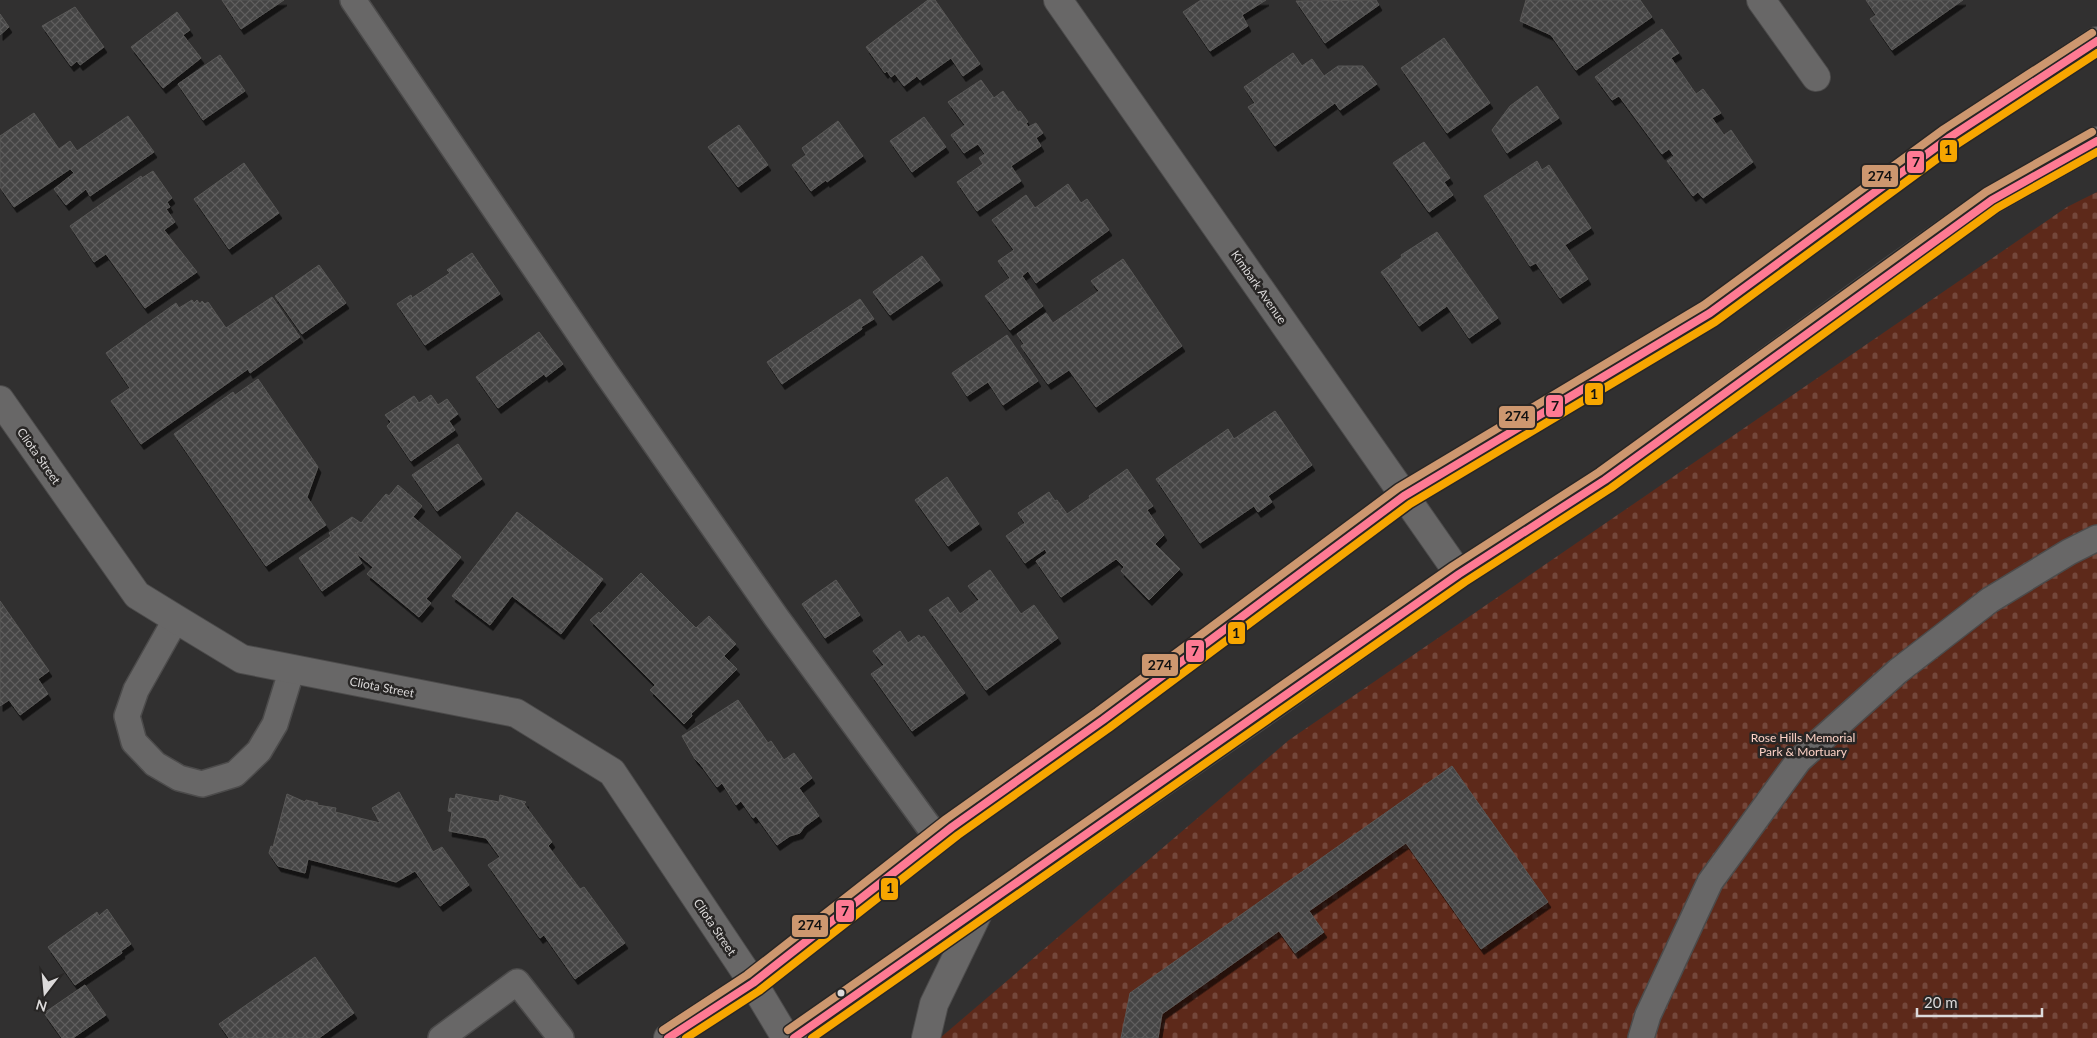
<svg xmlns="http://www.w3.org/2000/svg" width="2097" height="1038" font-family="Lato,sans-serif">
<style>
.cemetery{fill:url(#cemetery-stones)}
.building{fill:url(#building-cross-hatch);stroke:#595857;filter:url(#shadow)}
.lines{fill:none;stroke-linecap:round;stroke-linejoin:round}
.lane-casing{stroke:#4c4b4b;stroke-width:28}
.street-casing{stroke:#4c4b4b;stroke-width:30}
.secondary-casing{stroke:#4c4b4b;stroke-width:30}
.lane{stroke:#686767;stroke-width:25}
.street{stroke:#686767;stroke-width:28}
.secondary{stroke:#686767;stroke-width:28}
.bus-1-casing{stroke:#282625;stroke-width:11}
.bus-2-casing{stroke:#282625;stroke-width:11}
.bus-3-casing{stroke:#282625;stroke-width:11}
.bus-1{stroke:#fe7a93;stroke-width:8}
.bus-2{stroke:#f7a600;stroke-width:8}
.bus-3{stroke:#cd976f;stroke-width:8}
.bus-dot{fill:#dcdada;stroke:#282625;stroke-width:2}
.labels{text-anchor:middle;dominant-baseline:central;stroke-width:5;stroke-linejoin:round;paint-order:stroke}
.street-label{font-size:12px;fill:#dcdada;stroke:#282625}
.park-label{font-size:12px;fill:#fdd2c6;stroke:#282625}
.line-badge{stroke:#282625;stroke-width:2}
.pale-badge-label{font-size:14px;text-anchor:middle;font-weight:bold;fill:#111}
</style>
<defs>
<pattern id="cemetery-stones" width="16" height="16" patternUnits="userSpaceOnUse" patternTransform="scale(1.25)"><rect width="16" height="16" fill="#5d291a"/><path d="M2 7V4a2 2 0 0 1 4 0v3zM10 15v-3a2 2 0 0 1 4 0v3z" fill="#74473b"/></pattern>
<pattern id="building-cross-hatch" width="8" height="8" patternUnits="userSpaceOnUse" patternTransform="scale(1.25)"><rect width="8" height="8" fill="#454444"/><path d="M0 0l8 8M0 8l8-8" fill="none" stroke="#5f5e5e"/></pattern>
<filter id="shadow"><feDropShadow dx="3" dy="5.5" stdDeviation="0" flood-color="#0009"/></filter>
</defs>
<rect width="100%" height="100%" fill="#313030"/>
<path class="cemetery" d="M2097,192V1038H940L1289,740L2067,207Z"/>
<path class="building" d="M222,0H284L241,29Z
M928,0H935L980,64L963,76L951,58L920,80L917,76L904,86L895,74L891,77L887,71L885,73L866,47Z
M1201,0H1266L1242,15L1248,26L1210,51L1183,12Z
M1376,0L1379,5L1325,43L1296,1Z
M1526,0H1640L1652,17L1576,70L1551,35L1520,21Z
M1866,0H1963L1892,50L1870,19L1876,15Z
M75,7L104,47L80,65L77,61L71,66L42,26Z
M177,12L190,30L183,35L201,58L163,88L131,47Z
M0,14L9,27L0,35Z
M1662,29L1679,53L1671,58L1696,94L1703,89L1721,113L1712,118L1724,135L1731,130L1753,162L1703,198L1698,192L1693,196L1667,161L1674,156L1669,149L1662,154L1619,96L1612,100L1595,77Z
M1444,38L1490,103L1447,133L1401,68Z
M1293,53L1302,66L1312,59L1324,76L1338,66H1363L1377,84L1340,110L1335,103L1275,146L1248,107L1255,103L1244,87Z
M220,55L245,91L203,120L178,84Z
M981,80L994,98L1003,91L1018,112L1020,111L1028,122L1026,123L1028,127L1036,123L1043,133L1036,138L1041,146L1011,166L1021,181L977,211L957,182L983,164L979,158L985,154L978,144L964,153L951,135L965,125L948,102Z
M1537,86L1559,118L1507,153L1492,130L1510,106Z
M34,113L59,149L70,141L77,151L128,116L154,152L90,196L86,189L66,205L54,189L74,173L70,169L14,207L0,187V136Z
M924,117L946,147L912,172L890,141Z
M838,121L863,156L827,182L826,180L811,191L792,165L806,155L802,148Z
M739,125L768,165L738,187L708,147Z
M1424,142L1450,178L1444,182L1453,195L1429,212L1393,163Z
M1537,161L1542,170L1549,165L1591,228L1565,245L1588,279L1560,298L1536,263L1530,266L1484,196Z
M244,163L279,213L229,249L194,199Z
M153,171L172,198L167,202L170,207L166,209L175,222L164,230L197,272L145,308L106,254L94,262L70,226L141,176L142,178Z
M1068,184L1081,203L1087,199L1109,230L1036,283L1028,271L1022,276L1043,306L1010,330L985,296L1010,278L998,261L1014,250L992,220L1026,195L1035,208Z
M1437,232L1498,318L1469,338L1447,306L1419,326L1381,272L1402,257L1401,255Z
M472,253L500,294L425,345L397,304L411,295L412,298L450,273L447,270Z
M922,256L940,280L890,315L873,292Z
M1123,259L1182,346L1096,407L1069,370L1048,384L1021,346L1024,344L1017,334L1046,313L1053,323L1099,291L1091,281Z
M319,265L346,303L302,334L275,296Z
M272,297L300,337L250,373L248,369L141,444L111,401L130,388L106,353L176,303L179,308L192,300L194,303L197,300L200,304L202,301L205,304L208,302L226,328Z
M860,299L874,319L861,327L862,329L782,384L767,362Z
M539,332L563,364L546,377L544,374L498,408L476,377Z
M1007,335L1038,381L1003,405L988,382L967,396L952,373Z
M258,379L318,467L307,497L326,525L266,566L174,434L233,392L235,395Z
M431,395L438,405L447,399L458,414L449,421L455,430L411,461L387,426L391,422L385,415L414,396L419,403Z
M1275,411L1312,465L1268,496L1272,502L1258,512L1254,506L1200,543L1156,479L1228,429L1234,439Z
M458,444L482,479L437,511L412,475Z
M1127,469L1153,506L1147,510L1164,535L1155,544L1180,569L1149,600L1121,571L1124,567L1116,559L1061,597L1036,561L1047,553L1045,549L1025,563L1006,536L1025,523L1018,513L1049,492L1055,501L1057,500L1067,514L1090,498L1089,496Z
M947,477L979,524L948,546L915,500Z
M398,485L422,506L413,517L461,557L426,599L431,603L419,617L367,574L373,567L355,552L362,563L322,591L299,558L331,536L329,533L352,517L361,523L386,494L389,496Z
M517,512L603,579L561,634L512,596L490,625L452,596Z
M990,570L1021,614L1034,605L1058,638L986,690L929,610L948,597L960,614L979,600L968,586Z
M641,573L696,628L709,616L736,644L724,656L737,669L691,714L692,716L684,724L650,690L655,685L590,620L599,612L600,614Z
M836,580L860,615L825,638L802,604Z
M0,601L49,671L38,679L48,694L20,715L9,700L0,706Z
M900,631L908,643L919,635L921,638L924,636L965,693L912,731L871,674L884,665L873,651Z
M738,700L768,743L771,741L784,760L794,753L812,778L799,788L819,816L804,827L800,833L790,836L777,845L756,816L753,818L741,801L736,805L722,783L717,787L701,765L695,759L682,736Z
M1452,766L1548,902L1481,949L1406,843L1309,911L1324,932L1295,953L1279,931L1162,1014L1158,1038H1121L1130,993Z
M399,792L433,852L442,847L469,885L440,906L415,871L396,882L308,859L305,873L278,866L269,853L271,846L273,847L287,794L305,802L306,800L318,803L317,805L336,808L335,812L380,823L372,808Z
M456,794L499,802L500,795L526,802L524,804L552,842L548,846L580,889L584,887L625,943L575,979L544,935L540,938L488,865L500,857L486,838L449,831L452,812L448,811L450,798L455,799Z
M107,909L131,944L121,951L122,953L75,985L48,947L97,912L99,916Z
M315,957L354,1013L319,1038H229L219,1024Z
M85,985L106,1015L73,1038H62L44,1013Z"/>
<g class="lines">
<g class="lane-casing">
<path id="lane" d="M353,0L606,373L776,617L938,839
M176,619L136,690L127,716L134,742L155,764L179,778L202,784L235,774L259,751L275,724L292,669
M441,1038L517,982L561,1038
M1641,1038L1648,1015L1710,882L1799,760L1898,671L1990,600L2069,552L2097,538"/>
</g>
<g class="street-casing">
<path id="street" d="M1058,0L1459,574
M1761,0L1816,77
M0,400L137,595L176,619L242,659L516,713L612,772L753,983"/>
</g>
<g class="secondary-casing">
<path id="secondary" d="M753,983L786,1038
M668,1038L753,983L952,827L1103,720L1404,496L1710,313L1950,137L2097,41
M794,1038L1268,709L1459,574L1605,480L1886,275L1992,200L2097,141
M926,1038L934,1004L979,911"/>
</g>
<use href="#lane" class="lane"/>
<use href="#street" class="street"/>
<use href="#secondary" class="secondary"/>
<g class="bus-1-casing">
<path id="bus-1" d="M668,1038L753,983L952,827L1103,720L1404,496L1710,313L1950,137L2097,41
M794,1038L1459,574L1605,480L1992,200L2097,141"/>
</g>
<g class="bus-2-casing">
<path id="bus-2" d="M686,1038L759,991L958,835L1109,728L1410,504L1715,322L1956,145L2097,53
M812,1038L1465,582L1611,488L1997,208L2097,152"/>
</g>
<g class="bus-3-casing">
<path id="bus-3" d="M663,1030L747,975L946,819L1097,712L1398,488L1704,305L1944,129L2092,33
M788,1030L1453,566L1599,472L1986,192L2092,132"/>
</g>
<use href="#bus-1" class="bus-1"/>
<use href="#bus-2" class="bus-2"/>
<use href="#bus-3" class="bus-3"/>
</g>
<circle class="bus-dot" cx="841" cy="993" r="4.5"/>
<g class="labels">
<g class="street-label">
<text transform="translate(1259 287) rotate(55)">Kimbark Avenue</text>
<text transform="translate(39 456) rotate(55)">Cliota Street</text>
<text transform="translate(382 687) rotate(11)">Cliota Street</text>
<text transform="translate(715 927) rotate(56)">Cliota Street</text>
</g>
<g class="park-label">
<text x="1803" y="737">Rose Hills Memorial<tspan x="1803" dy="14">Park &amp; Mortuary</tspan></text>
</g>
</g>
<g class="line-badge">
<rect x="1939" y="139" width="19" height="24" rx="5" fill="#f7a600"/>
<rect x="1906" y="150" width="19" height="24" rx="5" fill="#fe7a93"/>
<rect x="1861" y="164" width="38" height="24" rx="5" fill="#cd976f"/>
<rect x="1584" y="382" width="20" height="24" rx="5" fill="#f7a600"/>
<rect x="1545" y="394" width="19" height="24" rx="5" fill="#fe7a93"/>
<rect x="1498" y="405" width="38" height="24" rx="5" fill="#cd976f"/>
<rect x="1227" y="621" width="19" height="24" rx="5" fill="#f7a600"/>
<rect x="1185" y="639" width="20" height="24" rx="5" fill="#fe7a93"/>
<rect x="1141" y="653" width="38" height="24" rx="5" fill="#cd976f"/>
<rect x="880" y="877" width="19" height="24" rx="5" fill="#f7a600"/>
<rect x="835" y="899" width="20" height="24" rx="5" fill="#fe7a93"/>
<rect x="791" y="914" width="38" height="24" rx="5" fill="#cd976f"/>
</g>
<g class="pale-badge-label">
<text x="1948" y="155">1</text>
<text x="1916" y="167">7</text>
<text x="1880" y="181">274</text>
<text x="1594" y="399">1</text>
<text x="1555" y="411">7</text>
<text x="1517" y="421">274</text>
<text x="1236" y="638">1</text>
<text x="1195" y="656">7</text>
<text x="1160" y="670">274</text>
<text x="890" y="893">1</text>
<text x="845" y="916">7</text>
<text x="810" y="930">274</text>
</g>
<g transform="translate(45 993) rotate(196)" stroke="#282625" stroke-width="4" paint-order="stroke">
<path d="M0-4L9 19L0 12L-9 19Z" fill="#dcdada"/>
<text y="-8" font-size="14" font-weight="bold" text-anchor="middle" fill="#dcdada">N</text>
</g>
<path d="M1917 1008v8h125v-8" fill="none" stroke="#dcdada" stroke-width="2.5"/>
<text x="1924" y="1008" font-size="15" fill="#dcdada" stroke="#282625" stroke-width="4" paint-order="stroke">20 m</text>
</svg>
